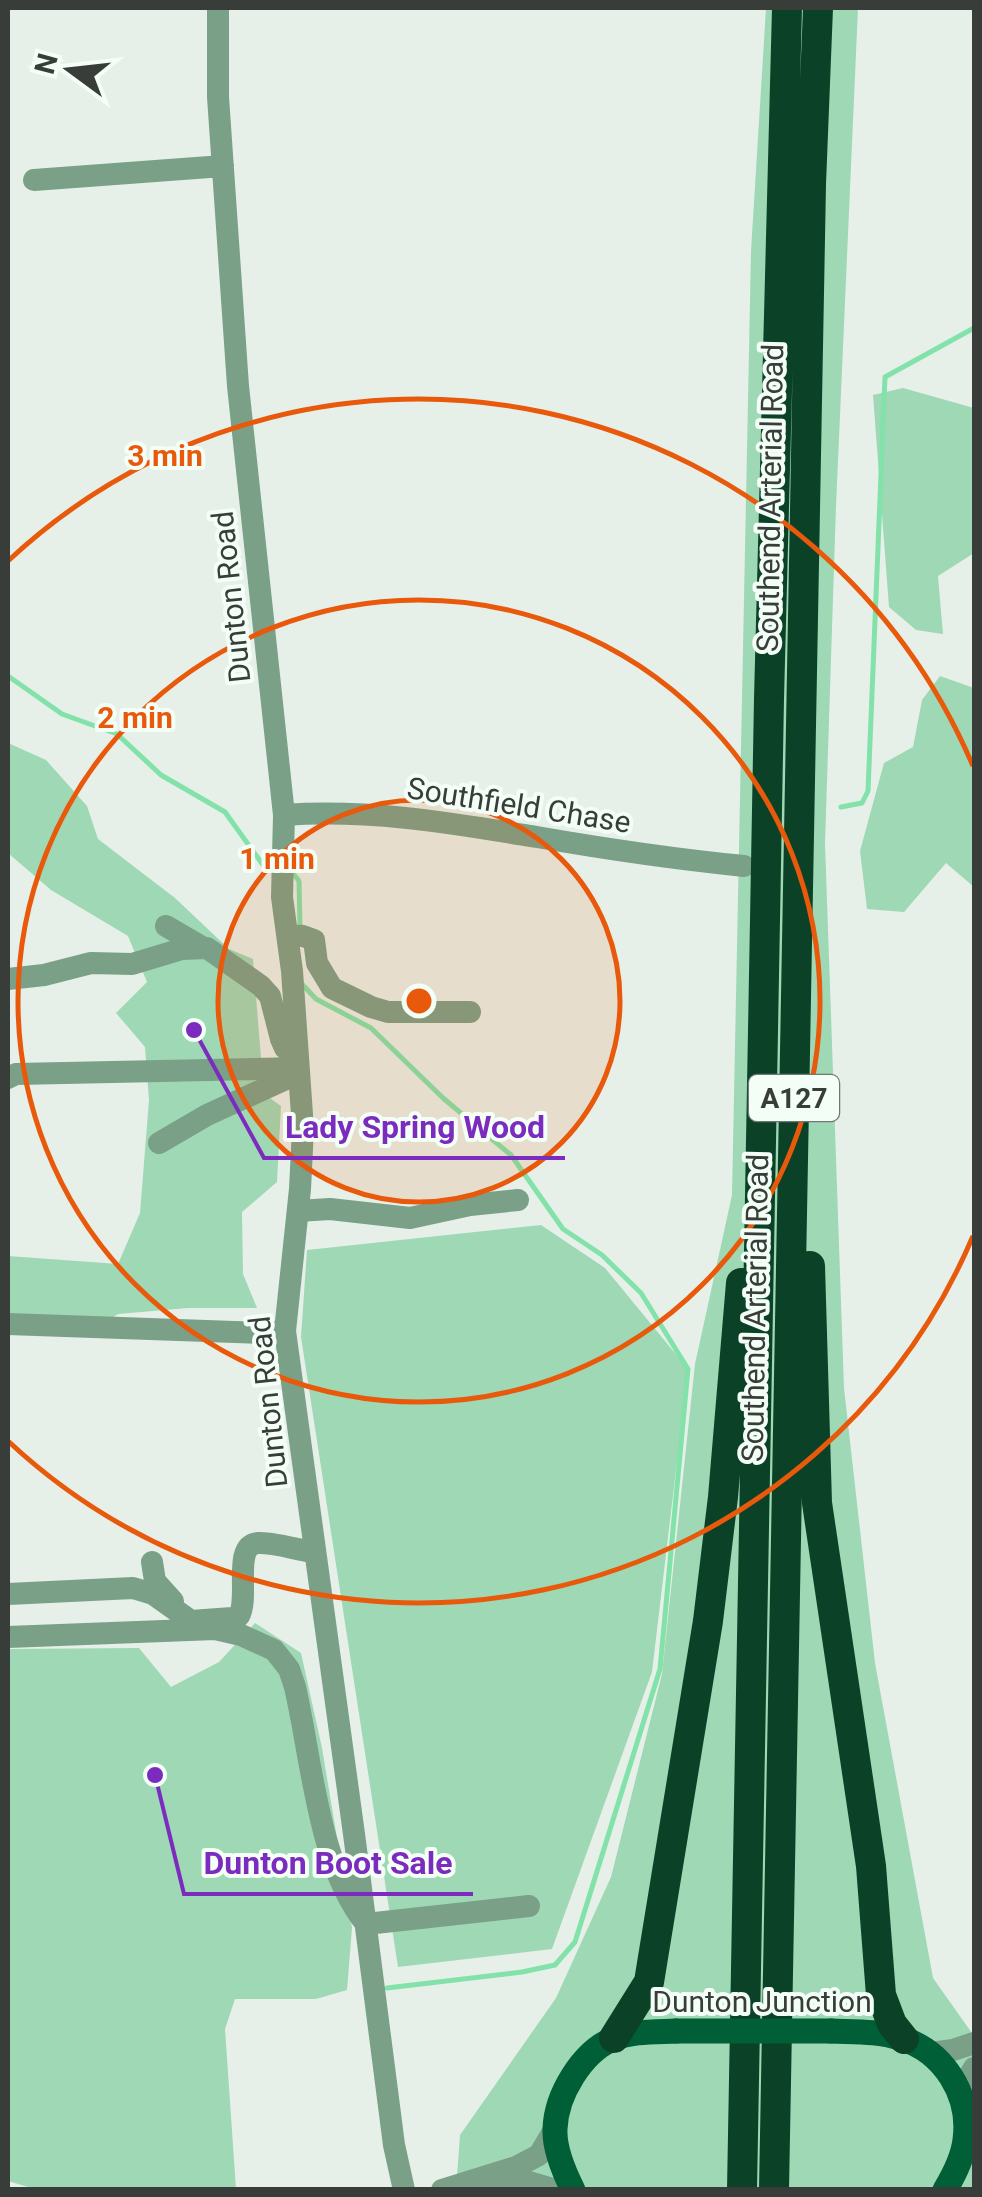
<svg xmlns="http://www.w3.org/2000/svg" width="982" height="2197" font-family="Roboto,sans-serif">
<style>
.green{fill:#9fd8b4}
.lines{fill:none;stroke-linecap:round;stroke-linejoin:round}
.stream{stroke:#82e2a9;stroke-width:5}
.minor{stroke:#7aa088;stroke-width:22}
.major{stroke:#005f36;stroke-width:25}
.highway{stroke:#0b4227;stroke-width:30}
.major-bridge{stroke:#005f36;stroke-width:25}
.ring{fill:none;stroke:#e8590c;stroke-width:5}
.labels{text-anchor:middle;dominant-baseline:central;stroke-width:8;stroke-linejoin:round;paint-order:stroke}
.shield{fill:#f3fef7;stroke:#717773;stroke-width:2.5}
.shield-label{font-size:28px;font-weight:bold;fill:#393d3a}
.street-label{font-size:30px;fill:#393d3a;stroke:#f3fef7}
.centre{fill:#e8590c;stroke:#f3fef7;stroke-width:5}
.ring-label{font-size:30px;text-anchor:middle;font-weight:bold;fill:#e8590c;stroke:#f3fef7;stroke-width:8;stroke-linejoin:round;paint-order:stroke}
.leader{fill:none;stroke:#7b2cbf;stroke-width:4}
.callout-dot{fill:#7b2cbf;stroke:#f3fef7;stroke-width:4}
.callout-label{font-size:32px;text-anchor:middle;font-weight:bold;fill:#7b2cbf;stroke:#f3fef7;stroke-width:8;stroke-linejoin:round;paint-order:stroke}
</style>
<rect width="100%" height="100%" fill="#e6f0e9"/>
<path class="green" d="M766,8H858L836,506L825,843L844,1388L875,1663L933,1978L974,2036V2189L456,2190L460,2135L556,1998L611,1877L662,1674L695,1364L732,1195L751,251Z
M903,388L974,408V553L938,576L943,634L916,630L889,607L873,395Z
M940,676L974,688V887L946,863L904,912L867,909L860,851L884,763L913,747L922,700Z
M8,743L46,760L87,806L98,839L175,898L229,949L253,959L261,1058L267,1096L281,1106L277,1182L242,1212L243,1274L257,1308H188L118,1314L110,1319L8,1316V1256L118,1264L140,1213L149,1100L145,1047L116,1013L147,982L128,936L51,890L8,853Z
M541,1225L605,1268L688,1369L652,1672L552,1949L398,1967L301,1337L307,1250Z
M255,1623L301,1653L322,1748L352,1928L347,1990L316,1999H235L225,2029L236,2189L38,2190L8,2181V1649L139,1648L171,1687L219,1662Z"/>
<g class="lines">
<path class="stream" d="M8,676L62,714L117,734L161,775L225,812L263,865L269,869
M841,807L862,803L868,791L885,377L974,328
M291,871L299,881L300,927
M301,983L316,999L371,1028L443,1098L511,1155L563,1229L602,1255L641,1293L688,1369L660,1669L575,1942L555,1965L522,1972L387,1988"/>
<path class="minor" d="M218,8V97L238,386L284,815L282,897L292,971L303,1129L300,1189L285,1331L354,1834L394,2145L404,2190
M34,180L223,166
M284,815C372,809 451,823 537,837C606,849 674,859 744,866
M166,926L202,947
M287,935L303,936L314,940L317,963L332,988L371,1007L388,1012H470
M8,979L44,975L91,963L132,964L182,949L207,948L261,986L270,996L281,1039L285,1048H297
M8,1078L16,1074L298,1068
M159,1143L207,1115L299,1073
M298,1211L330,1209L410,1218L470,1205L518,1200
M8,1324L265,1333L285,1331
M152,1562L155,1581L173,1601
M8,1594L133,1588L153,1594L191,1621L232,1618L239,1616C250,1597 232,1545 258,1543C272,1542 301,1550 315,1553
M8,1637L215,1629L241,1635L274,1650L289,1669L295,1687C312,1761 318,1864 366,1924L529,1906
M931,2053L953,2050L974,2043
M960,2091L974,2068
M490,2181L529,2182L556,2190
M442,2190L516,2167L539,2155L555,2128"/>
<path class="major" d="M831,2031C855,2032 878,2031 900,2038C944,2051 971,2095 965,2140C963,2158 954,2175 945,2190
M573,2190C564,2172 554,2149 555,2129C556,2095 582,2052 613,2039C632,2031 655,2032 676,2031"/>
<path class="highway" d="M810,1266L817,1503L871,1866L881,1995L892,2024L904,2039
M614,2038L649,1982L708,1621L723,1497L741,1283
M742,2190L769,699L787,8
M774,2190L811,184L818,8"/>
<path class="major-bridge" d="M676,2031H831"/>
</g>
<circle cx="419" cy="1001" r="201" fill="#e8590c" fill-opacity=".12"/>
<g class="ring">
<circle cx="419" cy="1001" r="201"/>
<circle cx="419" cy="1001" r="401"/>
<path d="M973 1236A602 602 0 0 1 8 1441M8 561A602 602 0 0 1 973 766"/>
</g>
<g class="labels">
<rect class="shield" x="749" y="1075" width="90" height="46" rx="8"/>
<g class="shield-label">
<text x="794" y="1098">A127</text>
</g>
<g class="street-label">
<text transform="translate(770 498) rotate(-89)">Southend Arterial Road</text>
<text transform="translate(231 597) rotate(-96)">Dunton Road</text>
<text transform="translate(519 805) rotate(9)">Southfield Chase</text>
<text transform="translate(755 1308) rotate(-89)">Southend Arterial Road</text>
<text transform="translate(268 1402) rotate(-96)">Dunton Road</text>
<text x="762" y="2001">Dunton Junction</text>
</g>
</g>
<circle cx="419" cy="1001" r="15" class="centre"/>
<g class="ring-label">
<text x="165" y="466">3 min</text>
<text x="135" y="728">2 min</text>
<text x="277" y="869">1 min</text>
</g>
<path class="leader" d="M194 1030L264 1158H565M155 1775L184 1894H473"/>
<g class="callout-dot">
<circle cx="194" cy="1030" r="10"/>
<circle cx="155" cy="1775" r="10"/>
</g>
<g class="callout-label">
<text x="415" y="1138">Lady Spring Wood</text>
<text x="328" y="1874">Dunton Boot Sale</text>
</g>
<rect width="982" height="2197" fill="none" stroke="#393d3a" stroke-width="20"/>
<g transform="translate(70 70) rotate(285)" stroke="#f3fef7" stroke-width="8" paint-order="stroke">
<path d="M0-8L18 38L0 25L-18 38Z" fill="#393d3a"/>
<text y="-15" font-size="28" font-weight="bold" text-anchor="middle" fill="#393d3a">N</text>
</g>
</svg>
